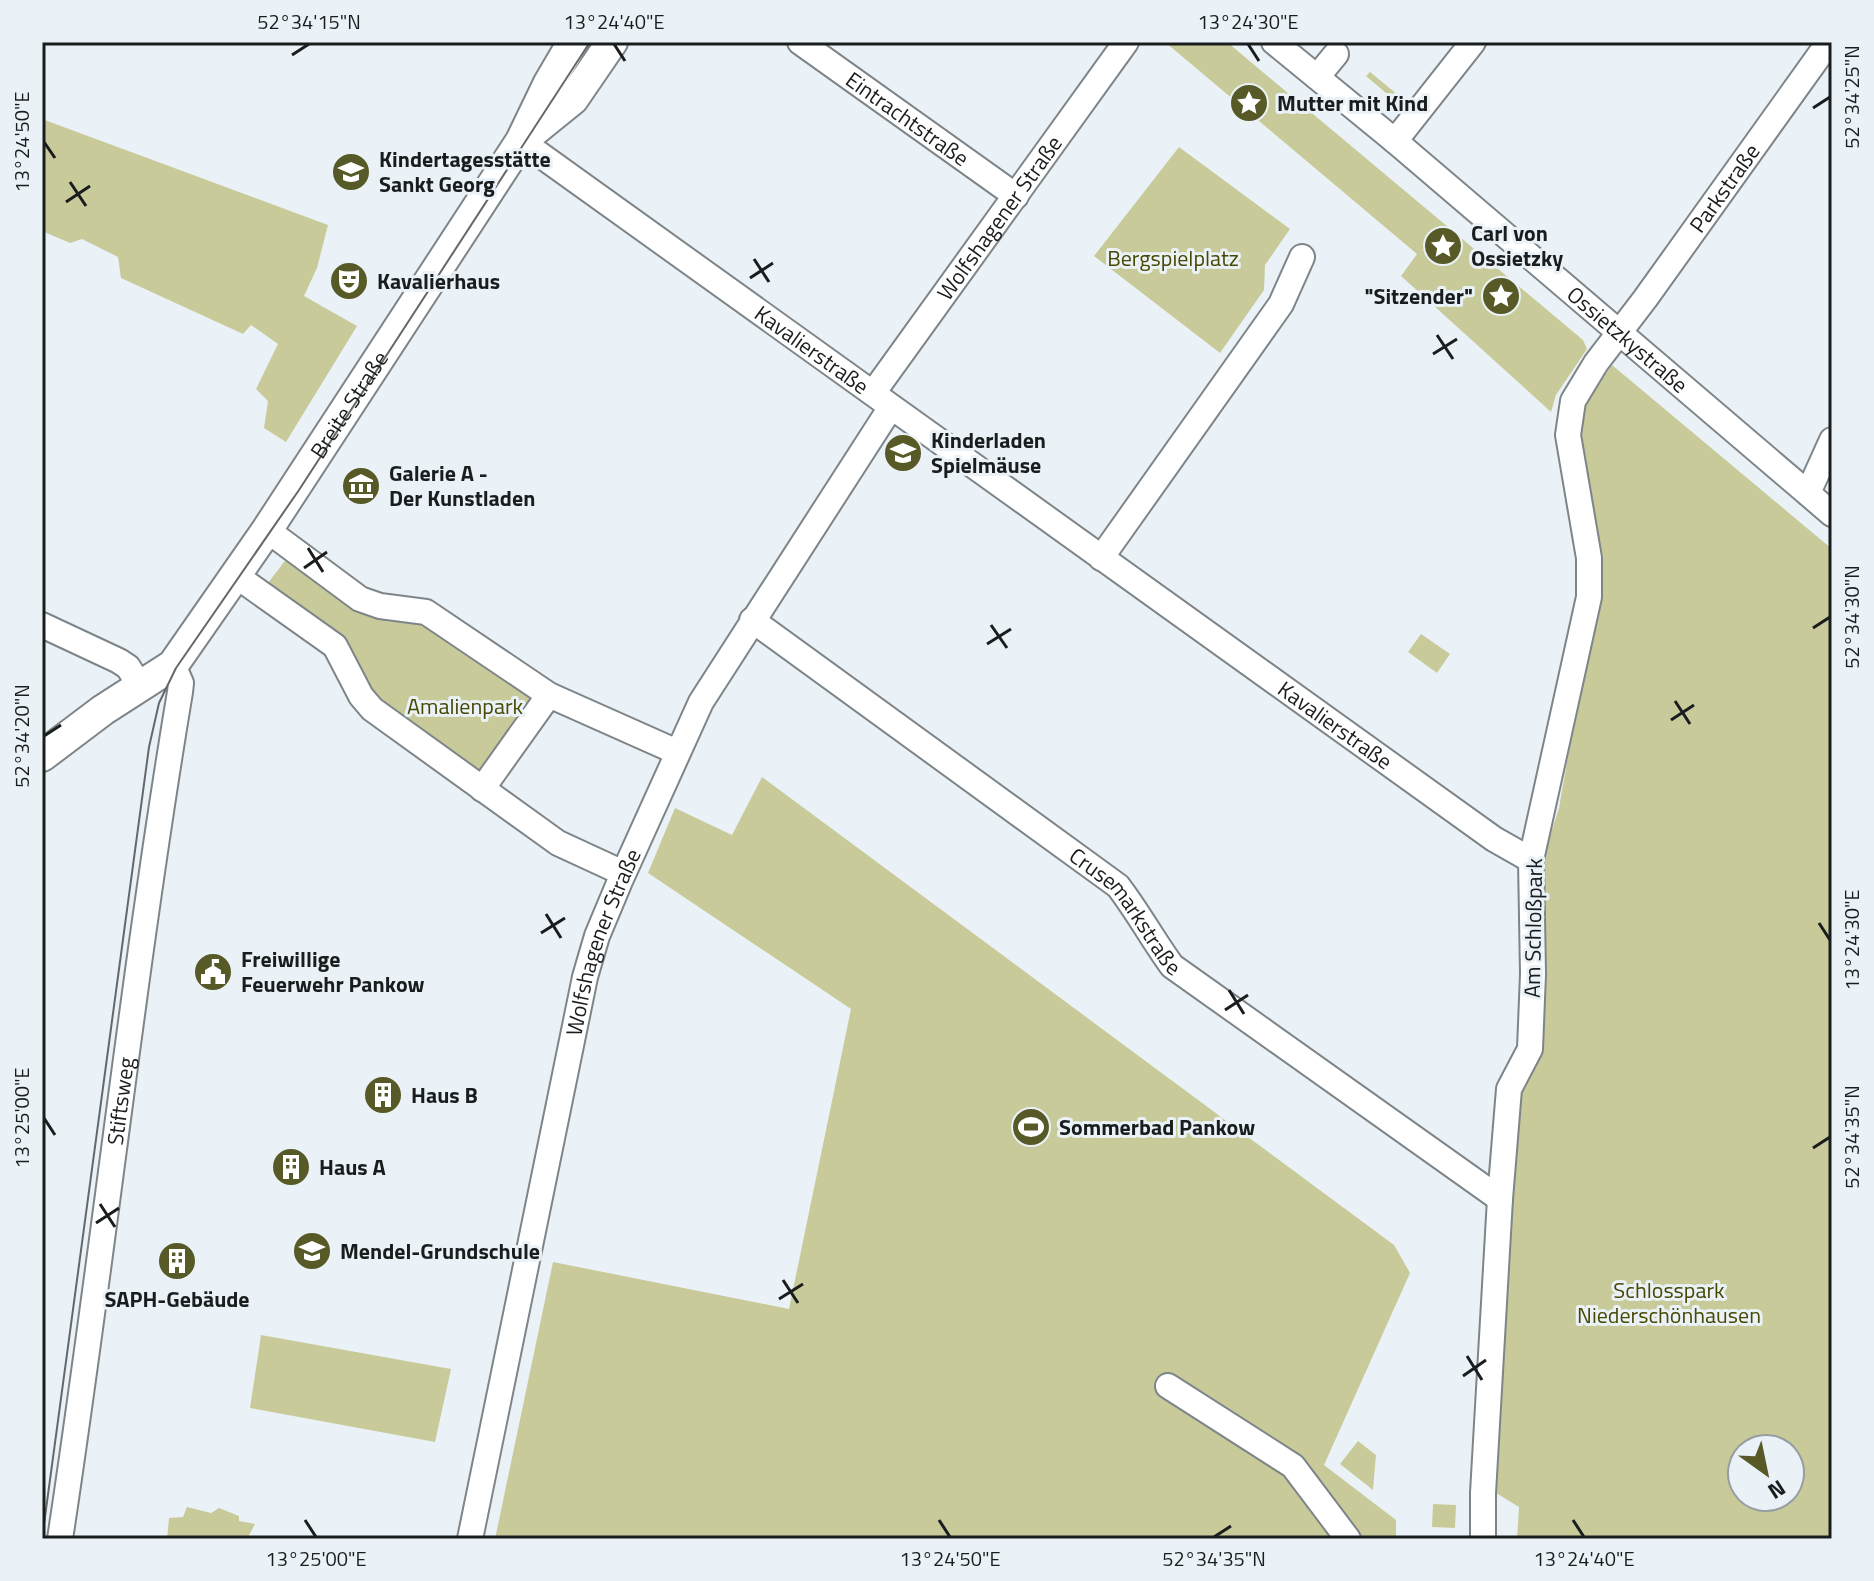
<svg xmlns="http://www.w3.org/2000/svg" width="1874" height="1581" font-family="'Titillium Web',sans-serif">
<style>
.green{fill:#c8cb99;fill-rule:evenodd}
.lines{fill:none;stroke-linecap:round;stroke-linejoin:round}
.minor-casing{stroke:#7e8589;stroke-width:28}
.major-casing{stroke:#7e8589;stroke-width:34}
.minor{stroke:#fff;stroke-width:24}
.major{stroke:#fff;stroke-width:30}
.tram{stroke:#64686b;stroke-width:2}
.ticks{fill:none;stroke:#1a1d1e;stroke-width:3}
.labels{text-anchor:middle;dominant-baseline:central;stroke-width:6;stroke-linejoin:round;paint-order:stroke}
.poi-label{font-size:22px;font-weight:bold;fill:#1a1d1e;stroke:#eaf2f7;text-anchor:start}
.street-label{font-size:22px;fill:#1a1d1e;stroke:#eaf2f7}
.park-label{font-size:22px;fill:#474802;stroke:#eaf2f7}
.neatline{fill:none;stroke:#1a1d1e;stroke-width:3}
.ticks-label{font-size:20px;text-anchor:middle;fill:#1a1d1e}
</style>
<rect width="100%" height="100%" fill="#eaf2f7"/>
<path class="green" d="M1165,42H1227L1583,340L1587,349L1556,395L1551,412L1401,276L1417,254Z
M1370,72L1404,100L1400,105L1366,76Z
M42,119L328,225L317,268L304,296L357,326L286,442L264,428L268,401L256,389L278,344L251,325L243,334L121,278L118,257L82,239L70,243L42,231Z
M1179,147L1290,229L1265,265L1264,290L1220,353L1094,256Z
M1612,365L1832,549V1539H1517L1519,1507L1496,1493L1492,1476L1520,1100L1524,1083L1542,861L1559,808L1572,733L1600,602L1578,430C1582,404 1597,386 1612,365ZM1742,1449H1790V1497H1742Z
M287,558L417,619L535,696L480,776L375,703L265,587Z
M1421,634L1450,654L1437,673L1408,652Z
M762,777L1394,1245L1410,1273L1324,1465L1396,1520V1539H495L553,1262L789,1309L851,1009L648,873L675,808L732,835Z
M261,1335L451,1369L435,1442L250,1408Z
M1358,1441L1376,1455L1373,1490L1340,1464Z
M1433,1504L1456,1505L1455,1528L1432,1527Z
M187,1507L211,1513L219,1508L239,1516V1521L255,1524L247,1539L209,1537L167,1539L169,1518L183,1517Z"/>
<g class="lines">
<g class="minor-casing">
<g id="minor">
<path id="s1" d="M800,42L1016,196"/>
<path id="s2" d="M1274,42L1395,141L1832,514"/>
<path d="M1317,77L1336,54"/>
<path id="s3" d="M521,141L1494,839L1531,860"/>
<path d="M1395,141L1473,42"/>
<path id="s4" d="M873,393L1126,42"/>
<path d="M1808,493L1832,440"/>
<path d="M267,530L360,599L380,606L426,612L549,695L677,752"/>
<path d="M1101,558L1281,304L1302,257"/>
<path d="M235,575L335,646L361,696L372,709L558,843L623,873"/>
<path id="s5" d="M752,620L1118,886C1138,912 1153,940 1172,966L1500,1199"/>
<path d="M42,625L119,661L128,667L140,686"/>
<path d="M482,789L549,695"/>
<path d="M1168,1386L1293,1466L1348,1539"/>
<path id="s6" d="M60,1539C103,1257 133,973 180,692L181,683L173,665"/>
<path id="s7" d="M470,1539L585,977L597,936L620,881L701,702L891,407"/>
<path id="s8" d="M1483,1539V1493L1500,1199L1509,1089L1530,1049L1533,974L1531,860L1589,597V558L1568,435L1573,401L1596,363L1645,299L1829,42"/>
</g>
</g>
<g class="major-casing">
<g id="major">
<path d="M526,137L573,99L612,42"/>
<path id="s9" d="M42,756L103,710L173,665L267,530L521,141L549,83L573,42"/>
</g>
</g>
<use href="#minor" class="minor"/>
<use href="#major" class="major"/>
<path class="tram" d="M42,1539L149,747L159,703L176,668L299,490L590,42"/>
</g>
<path class="ticks" d="M614,44L625,61M1248,44L1259,61M292,55L309,44M1813,108L1830,97M44,142L55,158M70,182L86,206M66,202L90,186M754,259L769,282M750,278L773,263M1437,335L1453,359M1433,354L1457,339M308,548L323,572M304,568L327,552M991,625L1007,648M1813,628L1830,617M987,644L1011,629M1675,701L1690,724M1671,720L1694,705M44,736L61,725M546,914L561,938M1819,923L1830,940M541,933L565,918M1229,990L1244,1014M1225,1010L1248,995M44,1118L55,1135M1813,1148L1830,1137M100,1204L115,1227M96,1223L119,1208M783,1280L798,1303M779,1299L803,1284M1467,1356L1482,1380M1463,1376L1486,1360M305,1520L316,1537M939,1520L950,1537M1573,1520L1584,1537M1214,1537L1231,1526"/>
<defs>
<g id="sight-disc" transform="scale(2)"><circle r="9.5" fill="#575926" stroke="#eaf2f7"/><path d="M0-6L1.8-2.2L6-1.7L2.9 1.2L3.7 5.4L0 3.3L-3.7 5.4L-2.9 1.2L-6-1.7L-1.8-2.2Z" fill="#fff"/></g>
<g id="school-disc" transform="scale(2)"><circle r="9.5" fill="#575926" stroke="#eaf2f7"/><path d="M0-5L7-2L0 1L-7-2ZM-4 1L0 2.5L4 1V4Q0 6-4 4Z" fill="#fff"/></g>
<g id="theatre-disc" transform="scale(2)"><circle r="9.5" fill="#575926" stroke="#eaf2f7"/><path d="M-5-5.5Q0-4 5-5.5V0Q5 5 0 6Q-5 5-5 0ZM-3.3-2.5H-1v1.5H-3.3ZM1-2.5H3.3v1.5H1ZM-2.8 1Q0 5.5 2.8 1Z" fill="#fff"/></g>
<g id="museum-disc" transform="scale(2)"><circle r="9.5" fill="#575926" stroke="#eaf2f7"/><path d="M0-6L6-3V-2H-6V-3ZM-5-1h2V3h-2ZM-1-1h2V3h-2ZM3-1h2V3H3ZM-6 4H6V6H-6Z" fill="#fff"/></g>
<g id="civic-disc" transform="scale(2)"><circle r="9.5" fill="#575926" stroke="#eaf2f7"/><path d="M-.6-6.5H3V-4.5H.6V-3L4-1V1h2V6H-6V1h2V-1L-.6-3ZM-1.2 2.5V6h2.4V2.5Z" fill="#fff"/></g>
<g id="building-disc" transform="scale(2)"><circle r="9.5" fill="#575926" stroke="#eaf2f7"/><path d="M-4-6H4V6H1V3H-1V6H-4ZM-2.5-4.3h1.7v1.8h-1.7ZM.8-4.3h1.7v1.8H.8ZM-2.5-1h1.7V.8h-1.7ZM.8-1h1.7V.8H.8Z" fill="#fff"/></g>
<g id="stadium-disc" transform="scale(2)"><circle r="9.5" fill="#575926" stroke="#eaf2f7"/><path d="M0-5a6.5 5 0 1 0 0 10a6.5 5 0 1 0 0-10ZM-3.5-1.8h7v3.6h-7Z" fill="#fff"/></g>
</defs>
<g fill-rule="evenodd">
<use href="#sight-disc" x="1249" y="103"/>
<use href="#school-disc" x="351" y="172"/>
<use href="#sight-disc" x="1443" y="246"/>
<use href="#theatre-disc" x="349" y="281"/>
<use href="#sight-disc" x="1501" y="296"/>
<use href="#school-disc" x="903" y="453"/>
<use href="#museum-disc" x="361" y="486"/>
<use href="#civic-disc" x="213" y="972"/>
<use href="#building-disc" x="383" y="1095"/>
<use href="#stadium-disc" x="1031" y="1127"/>
<use href="#building-disc" x="291" y="1167"/>
<use href="#school-disc" x="312" y="1251"/>
<use href="#building-disc" x="177" y="1261"/>
</g>
<g class="labels">
<g class="poi-label">
<text x="1277" y="103">Mutter mit Kind</text>
<text x="379" y="159">Kindertagesstätte<tspan x="379" dy="25">Sankt Georg</tspan></text>
<text x="1471" y="233">Carl von<tspan x="1471" dy="25">Ossietzky</tspan></text>
<text x="377" y="281">Kavalierhaus</text>
<text x="1473" y="296" text-anchor="end">"Sitzender"</text>
<text x="931" y="440">Kinderladen<tspan x="931" dy="25">Spielmäuse</tspan></text>
<text x="389" y="473">Galerie A -<tspan x="389" dy="25">Der Kunstladen</tspan></text>
<text x="241" y="959">Freiwillige<tspan x="241" dy="25">Feuerwehr Pankow</tspan></text>
<text x="411" y="1095">Haus B</text>
<text x="1059" y="1127">Sommerbad Pankow</text>
<text x="319" y="1167">Haus A</text>
<text x="340" y="1251">Mendel-Grundschule</text>
<text x="177" y="1299" text-anchor="middle">SAPH-Gebäude</text>
</g>
<g class="street-label">
<text stroke="none"><textPath href="#s1" startOffset="132">Eintrachtstraße</textPath></text>
<text stroke="none"><textPath href="#s8" startOffset="1414">Parkstraße</textPath></text>
<text stroke="none"><textPath href="#s4" startOffset="216">Wolfshagener Straße</textPath></text>
<text stroke="none"><textPath href="#s2" startOffset="462">Ossietzkystraße</textPath></text>
<text stroke="none"><textPath href="#s3" startOffset="358">Kavalierstraße</textPath></text>
<text stroke="none"><textPath href="#s9" startOffset="474">Breite Straße</textPath></text>
<text stroke="none"><textPath href="#s3" startOffset="1002">Kavalierstraße</textPath></text>
<text stroke="none"><textPath href="#s5" startOffset="476">Crusemarkstraße</textPath></text>
<text transform="translate(1533 928) rotate(-89)">Am Schloßpark</text>
<text stroke="none"><textPath href="#s7" startOffset="612">Wolfshagener Straße</textPath></text>
<text stroke="none"><textPath href="#s6" startOffset="442">Stiftsweg</textPath></text>
</g>
<g class="park-label">
<text x="1173" y="258">Bergspielplatz</text>
<text x="465" y="706">Amalienpark</text>
<text x="1669" y="1290">Schlosspark<tspan x="1669" dy="25">Niederschönhausen</tspan></text>
</g>
</g>
<rect width="1874" height="1581" fill="none" stroke="#eaf2f7" stroke-width="88"/>
<g transform="translate(1766 1473) rotate(147)"><circle r="38" fill="#eaf2f7" stroke="#979da0" stroke-width="2"/>
<path d="M0-6L14 30L0 20L-14 30Z" fill="#575926"/>
<text y="-12" font-size="22" font-weight="bold" text-anchor="middle" fill="#1a1d1e">N</text>
</g>
<rect x="44" y="44" width="1786" height="1493" class="neatline"/>
<g class="ticks-label">
<text x="309" y="29">52°34'15"N</text>
<text x="614" y="29">13°24'40"E</text>
<text x="1248" y="29">13°24'30"E</text>
<text transform="translate(1852 97) rotate(-90)" y="7">52°34'25"N</text>
<text transform="translate(22 142) rotate(-90)" y="7">13°24'50"E</text>
<text transform="translate(1852 617) rotate(-90)" y="7">52°34'30"N</text>
<text transform="translate(22 736) rotate(-90)" y="7">52°34'20"N</text>
<text transform="translate(1852 940) rotate(-90)" y="7">13°24'30"E</text>
<text transform="translate(22 1118) rotate(-90)" y="7">13°25'00"E</text>
<text transform="translate(1852 1137) rotate(-90)" y="7">52°34'35"N</text>
<text x="316" y="1566">13°25'00"E</text>
<text x="950" y="1566">13°24'50"E</text>
<text x="1214" y="1566">52°34'35"N</text>
<text x="1584" y="1566">13°24'40"E</text>
</g>
</svg>
